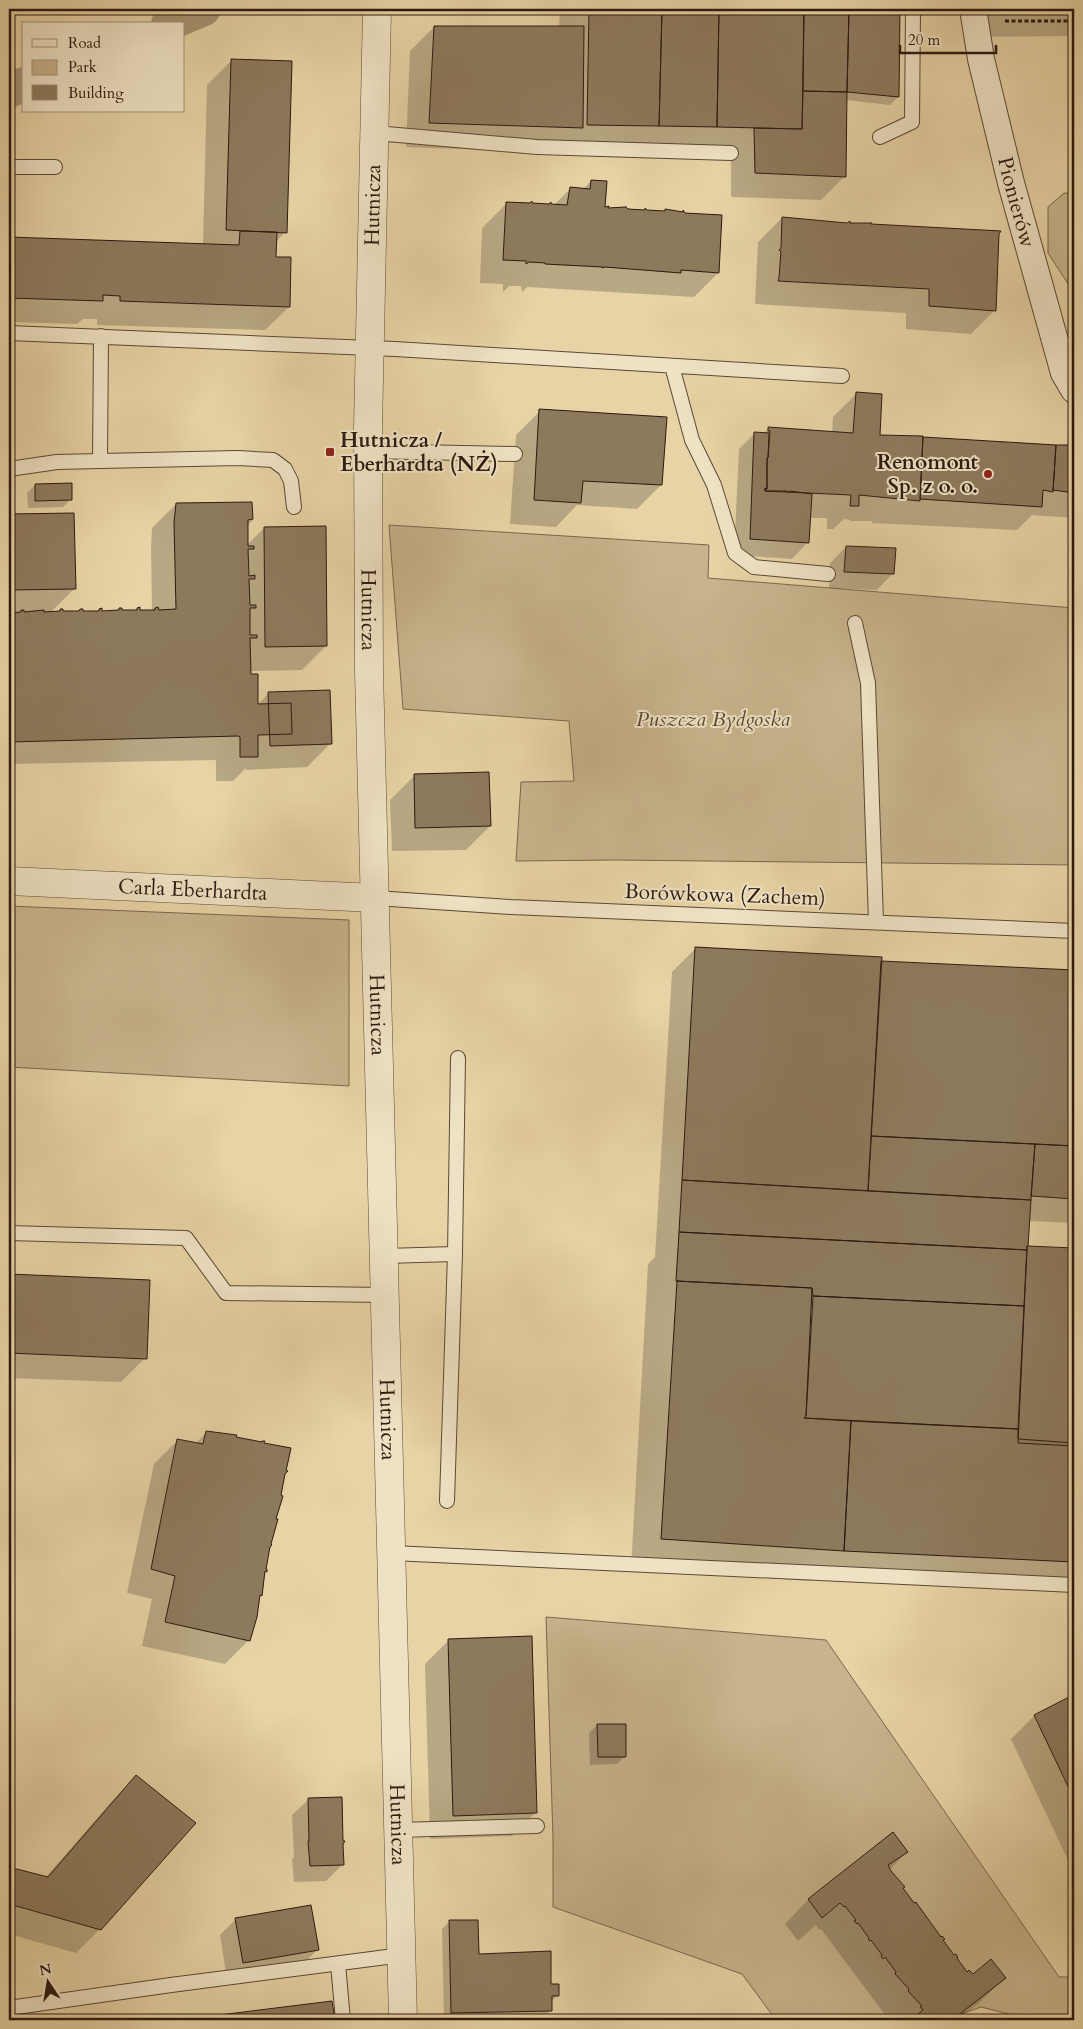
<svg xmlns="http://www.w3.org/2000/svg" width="1083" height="2029" font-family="Cardo,serif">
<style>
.green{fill:#c7b38c;stroke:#7a664e}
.shadow{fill:#0003}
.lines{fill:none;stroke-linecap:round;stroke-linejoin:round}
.canal{stroke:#a79472;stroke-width:34}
.building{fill:#8d7a5d;stroke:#2c1910}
.service-casing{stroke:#5b4835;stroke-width:16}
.minor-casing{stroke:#5b4835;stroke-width:28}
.tertiary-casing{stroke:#5b4835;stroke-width:29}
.path{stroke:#2c1910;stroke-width:3;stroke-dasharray:4 2.5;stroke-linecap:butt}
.service{stroke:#efe2c4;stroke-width:14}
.minor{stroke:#efe2c4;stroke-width:26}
.tertiary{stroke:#efe2c4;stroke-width:28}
.poi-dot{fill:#8f2418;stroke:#efe2c4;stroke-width:2}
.labels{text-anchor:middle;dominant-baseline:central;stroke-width:4;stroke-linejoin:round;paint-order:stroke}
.street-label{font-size:21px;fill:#2c1910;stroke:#efe2c4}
.poi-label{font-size:21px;font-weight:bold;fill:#2c1910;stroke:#efe2c4;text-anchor:start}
.park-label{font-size:21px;font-style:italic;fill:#5a4735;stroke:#efe2c4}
</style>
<rect width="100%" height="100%" fill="#e7d3a5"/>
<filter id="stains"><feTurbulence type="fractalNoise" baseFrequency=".004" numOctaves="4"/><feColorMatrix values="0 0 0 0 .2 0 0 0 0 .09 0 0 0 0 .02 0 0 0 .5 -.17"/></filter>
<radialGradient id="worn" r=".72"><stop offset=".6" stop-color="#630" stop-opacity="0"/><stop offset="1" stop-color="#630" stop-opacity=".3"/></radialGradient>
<path class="green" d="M1064,193L1074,194V293L1048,253V207Z
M389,525L709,545L708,578L1074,608V865L616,860L516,861L521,782L574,781L569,721L403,709Z
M9,906L349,920V1086L9,1067Z
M546,1617L826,1640L1059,1977H1074V2020H1032L981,2007L944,2020H776L742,1974L553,1907V1838Z"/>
<path class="shadow" d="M560,9H898V97L890,105L846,100L845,176L821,200L731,197V159L406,147L410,51L434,27H559Z
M969,9H1074V36L969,37Z
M231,61L285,232L276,242L275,258L289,307L265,330L97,325V319H83L77,324L9,322V239L203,245L207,85Z
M591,181L603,208L623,209L627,205V210H645L718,273L694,297L527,287L522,292L521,286H509L503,292V284L480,283L482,228L506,204L554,205L571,188L583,189Z
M782,218L995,310L971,334L906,329V313L755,304L758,242Z
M857,393L878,436L921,437L1074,446V518L1032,515L1017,530L872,523V521H850L851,520L844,519L833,529H827V518H809L808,542L792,559L734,555L739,449L755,433L763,434L769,428L832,433L833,417Z
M540,411L661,485L637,509L577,505L556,527L510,524L516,435Z
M9,420H13V454L9,458Z
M35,485L71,499L63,507L28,508L27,493Z
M176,504L254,519L247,526V545L264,528L326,646L302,670L250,671L257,705L269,693L331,743L307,767L246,770V768L233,781H216V760L9,764V515L73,514L75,588L50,613H58L60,610L61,613L97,612L99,610L100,612H117L119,609L121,612L135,611L137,609L139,611H152L151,547L152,528Z
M846,547L893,573L877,590L829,588L830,563Z
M414,776L490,826L466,850L392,851L390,800Z
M696,948L880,962L1074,971V1223L1029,1221L1027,1247L1074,1249V1587L818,1574L811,1581L631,1569L648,1264L655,1257L672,972Z
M9,1276L148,1281L145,1358L121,1382L9,1378Z
M207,1432L261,1595L258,1597L249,1640L225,1664L142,1646L152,1599L127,1593L154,1464L178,1440L195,1444Z
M449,1640L536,1812L512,1836L430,1839L425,1664Z
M1068,1698L1074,1710V1873L1011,1739L1034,1716Z
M597,1725L625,1756L617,1764L590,1765L589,1733Z
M136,1777L100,1929L76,1953L9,1934V1869L45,1878L112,1801Z
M309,1799L343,1864L326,1881L294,1882L292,1859L294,1857L292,1815Z
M893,1834L907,1852L889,1870L890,1872L930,1923L955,1958L967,1974L972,1976L1004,1978L980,2002L957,2020H889L821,1929L819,1930L816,1925L798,1941L785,1924L808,1900Z
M236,1919L317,1950L301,1966L227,1979L220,1935Z
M450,1921L477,1955L550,1985L558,1995L551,2002V2010L543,2018L444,2020L442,1929Z
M331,2003L333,2020H189Z"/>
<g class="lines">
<path class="canal" d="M168,24L204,9
M9,91L24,84"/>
</g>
<path class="building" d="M589,9H662L659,126L587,125Z
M662,9H719L717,127L659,126Z
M719,9H804L802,129L717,127Z
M804,9H849L847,92L803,91Z
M849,9H900L899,97L847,92Z
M434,26H584L583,128L429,123Z
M231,59L292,61L287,233L226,230Z
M803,91L847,92L846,177L755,173L754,128L802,129Z
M591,180L607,181L605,207L609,206L608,208L626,207L628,209L645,210V208L647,210L665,211V209L683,212V210L685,213L722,215L719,273L681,270V273L605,267L602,268L603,267L545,264V263L529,262L526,264V261L503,260L506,202L530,203L532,201V203L549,204L551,202V204L567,205L570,187L590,189Z
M782,217L847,223L850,221V223H872L871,224L1001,231L999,234L996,311L929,306V289L778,281L779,278L781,251L779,250L781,248Z
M240,231L277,232L276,257H291L290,307L120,301V296L103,295V301L9,298V237L239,245Z
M856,392L882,394L880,435L923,436L920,501L859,495V506H850L851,495L765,491V488L767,489V458H768L770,431H768V427L853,433Z
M539,409L667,417L662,485L583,481L581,503L534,500Z
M9,419H14V454H9Z
M754,432L769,433L768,458H767V489L765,488V491H787L789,493L790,491L812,494L809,543L750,539Z
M923,437L1056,445L1053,492L1043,490L1042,507L920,499Z
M1056,445H1074V493L1053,490Z
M72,483V500L35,501V484Z
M252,502L253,519L248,520V546H254V549H248L249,576L255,575V579H249L250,605H256V608H250V635H257V638H250L251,674H258V704L291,703L292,734L258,735V757H240V737L238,736L9,742V613L21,612V610H24V612L44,610V612L60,611V609H63V611H79L80,609H83V611H99V609L102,608V611L119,610V608H122V610H137V608L140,607V610H155V608L158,607L159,610L176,609L174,522L176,503Z
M74,513L76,589L9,590V514Z
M326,526L327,646L265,647L264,527Z
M846,546L896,548L894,574L844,572Z
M330,690L332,744L270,746L268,692Z
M489,772L491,826L415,828L414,774Z
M695,947L882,957L868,1191L682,1180Z
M881,961L1074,970V1146L871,1136Z
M871,1136L1035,1144L1031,1200L868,1191Z
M1035,1144L1074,1146V1199L1031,1196Z
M682,1180L1031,1200L1028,1246H1027V1250L679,1232Z
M679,1232L1027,1250L1024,1306L813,1296L812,1288L676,1281Z
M1027,1246L1074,1248V1446L1018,1443Z
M9,1274L150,1280L147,1359L9,1353Z
M677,1281L812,1288L806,1416L804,1418L851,1421L844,1551L661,1539Z
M813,1296L1024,1306L1018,1429L804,1418L806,1416Z
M851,1421L1018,1429V1439L1074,1443V1562L844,1551Z
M206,1431L237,1435L236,1437L262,1442V1441H265L264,1443L291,1448L286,1471H288L285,1474L281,1495L283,1496L276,1519H278L271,1544L272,1545L270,1547L266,1569H267V1572L265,1571L262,1596L260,1595L257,1617L250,1641L165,1622L175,1576L151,1569L177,1439L203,1444Z
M532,1636L537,1813L453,1816L448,1639Z
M1069,1697L1074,1707V1799L1034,1715Z
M597,1724H626V1757H598Z
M136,1775L196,1823L101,1930L9,1904V1867L48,1877Z
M342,1797L343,1841H345L343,1844L344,1865L310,1866L308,1841H309L308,1798Z
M893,1832L908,1852L888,1865L891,1871L905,1887L903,1888L914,1903L916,1902L918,1905L941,1937L942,1936L945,1939L943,1940L954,1955L956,1954L958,1957L957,1958L967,1972L969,1970L973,1974L991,1959L1006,1978L952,2020H910L923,2010L920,2007L922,2006L908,1991L909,1989L895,1974L896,1972L885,1957L883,1959L881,1956L882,1955L871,1940L870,1941L868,1939L869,1938L858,1923L857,1924L854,1921L856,1920L845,1906L844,1907L840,1903L822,1918L808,1899Z
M311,1905L319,1950L243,1963L235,1918Z
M449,1920H478L479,1954L551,1951V1984H559V1996H552V2011L451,2013Z
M332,2001L335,2020H179Z"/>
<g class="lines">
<g class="service-casing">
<path id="service" d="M375,133L537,147L731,153
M880,137L912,122L913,9
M9,167H55
M9,333L395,349L842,376
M101,336L100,461L238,458L273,460L285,469L291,481L294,507
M672,366L692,440L714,485L735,553L754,567L828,574
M368,451L515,454
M9,469L57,462L100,461
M855,623L868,683L876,922
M375,898L511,907L1074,931
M9,1233L186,1238L226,1293L385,1295
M384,1256L455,1254L458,1058
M447,1501L455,1254
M392,1553L1074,1585
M398,1830L537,1826
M338,1964L343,2020
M9,2008L171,1985L402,1955"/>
</g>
<g class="minor-casing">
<g id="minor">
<path id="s1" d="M973,9L981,59L1011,183L1064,373L1074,390"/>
</g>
</g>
<g class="tertiary-casing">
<g id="tertiary">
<path id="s2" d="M377,9L368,428L369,671L403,2020"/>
<path id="s3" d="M9,881L375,898"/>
</g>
</g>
<path class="path" d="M1005,21H1074"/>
<use href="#service" class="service"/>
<use href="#minor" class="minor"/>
<use href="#tertiary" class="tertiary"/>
</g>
<g class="poi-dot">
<rect x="325" y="447" width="10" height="10" rx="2.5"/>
<circle cx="988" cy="474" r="5"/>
</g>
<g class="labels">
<g class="street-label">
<text stroke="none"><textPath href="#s1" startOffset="198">Pionierów</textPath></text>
<text transform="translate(373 205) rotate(-89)">Hutnicza</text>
<text stroke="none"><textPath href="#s2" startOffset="601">Hutnicza</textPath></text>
<text stroke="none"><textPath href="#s3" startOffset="184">Carla Eberhardta</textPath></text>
<text transform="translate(725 895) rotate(2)">Borówkowa (Zachem)</text>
<text stroke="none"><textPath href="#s2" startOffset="1006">Hutnicza</textPath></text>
<text stroke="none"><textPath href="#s2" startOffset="1411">Hutnicza</textPath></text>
<text stroke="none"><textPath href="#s2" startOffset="1816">Hutnicza</textPath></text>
</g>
<g class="poi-label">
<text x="340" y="440">Hutnicza /<tspan x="340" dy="24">Eberhardta (NŻ)</tspan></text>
<text x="978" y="462" text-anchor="end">Renomont<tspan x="978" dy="24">Sp. z o. o.</tspan></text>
</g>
<g class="park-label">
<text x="713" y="719">Puszcza Bydgoska</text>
</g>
</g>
<rect width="1083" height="2029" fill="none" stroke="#e7d3a5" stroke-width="30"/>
<rect x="10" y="10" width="1063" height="2009" fill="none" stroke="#2c1910" stroke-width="2.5"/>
<rect x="15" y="15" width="1053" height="1999" fill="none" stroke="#2c1910"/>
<rect x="22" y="22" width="162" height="90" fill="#efe2c4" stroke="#a1927c"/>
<rect x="32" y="39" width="25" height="8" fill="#efe2c4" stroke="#a1927c"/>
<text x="68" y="48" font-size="15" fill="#2c1910">Road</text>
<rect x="32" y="60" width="25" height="15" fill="#c7b38c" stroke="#a1927c"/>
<text x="68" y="72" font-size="15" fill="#2c1910">Park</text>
<rect x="32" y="85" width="25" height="15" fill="#8d7a5d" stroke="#a1927c"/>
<text x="68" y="98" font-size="15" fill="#2c1910">Building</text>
<g transform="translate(48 1982) rotate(348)" stroke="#efe2c4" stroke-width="4" paint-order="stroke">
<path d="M0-4L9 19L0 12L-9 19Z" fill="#2c1910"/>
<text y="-8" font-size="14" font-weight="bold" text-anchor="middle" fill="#2c1910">N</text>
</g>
<path d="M900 45v8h96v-8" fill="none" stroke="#2c1910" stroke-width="2.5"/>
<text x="908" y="45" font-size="15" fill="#2c1910" stroke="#efe2c4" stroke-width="4" paint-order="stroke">20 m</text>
<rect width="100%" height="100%" filter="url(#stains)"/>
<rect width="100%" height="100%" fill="url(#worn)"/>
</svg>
